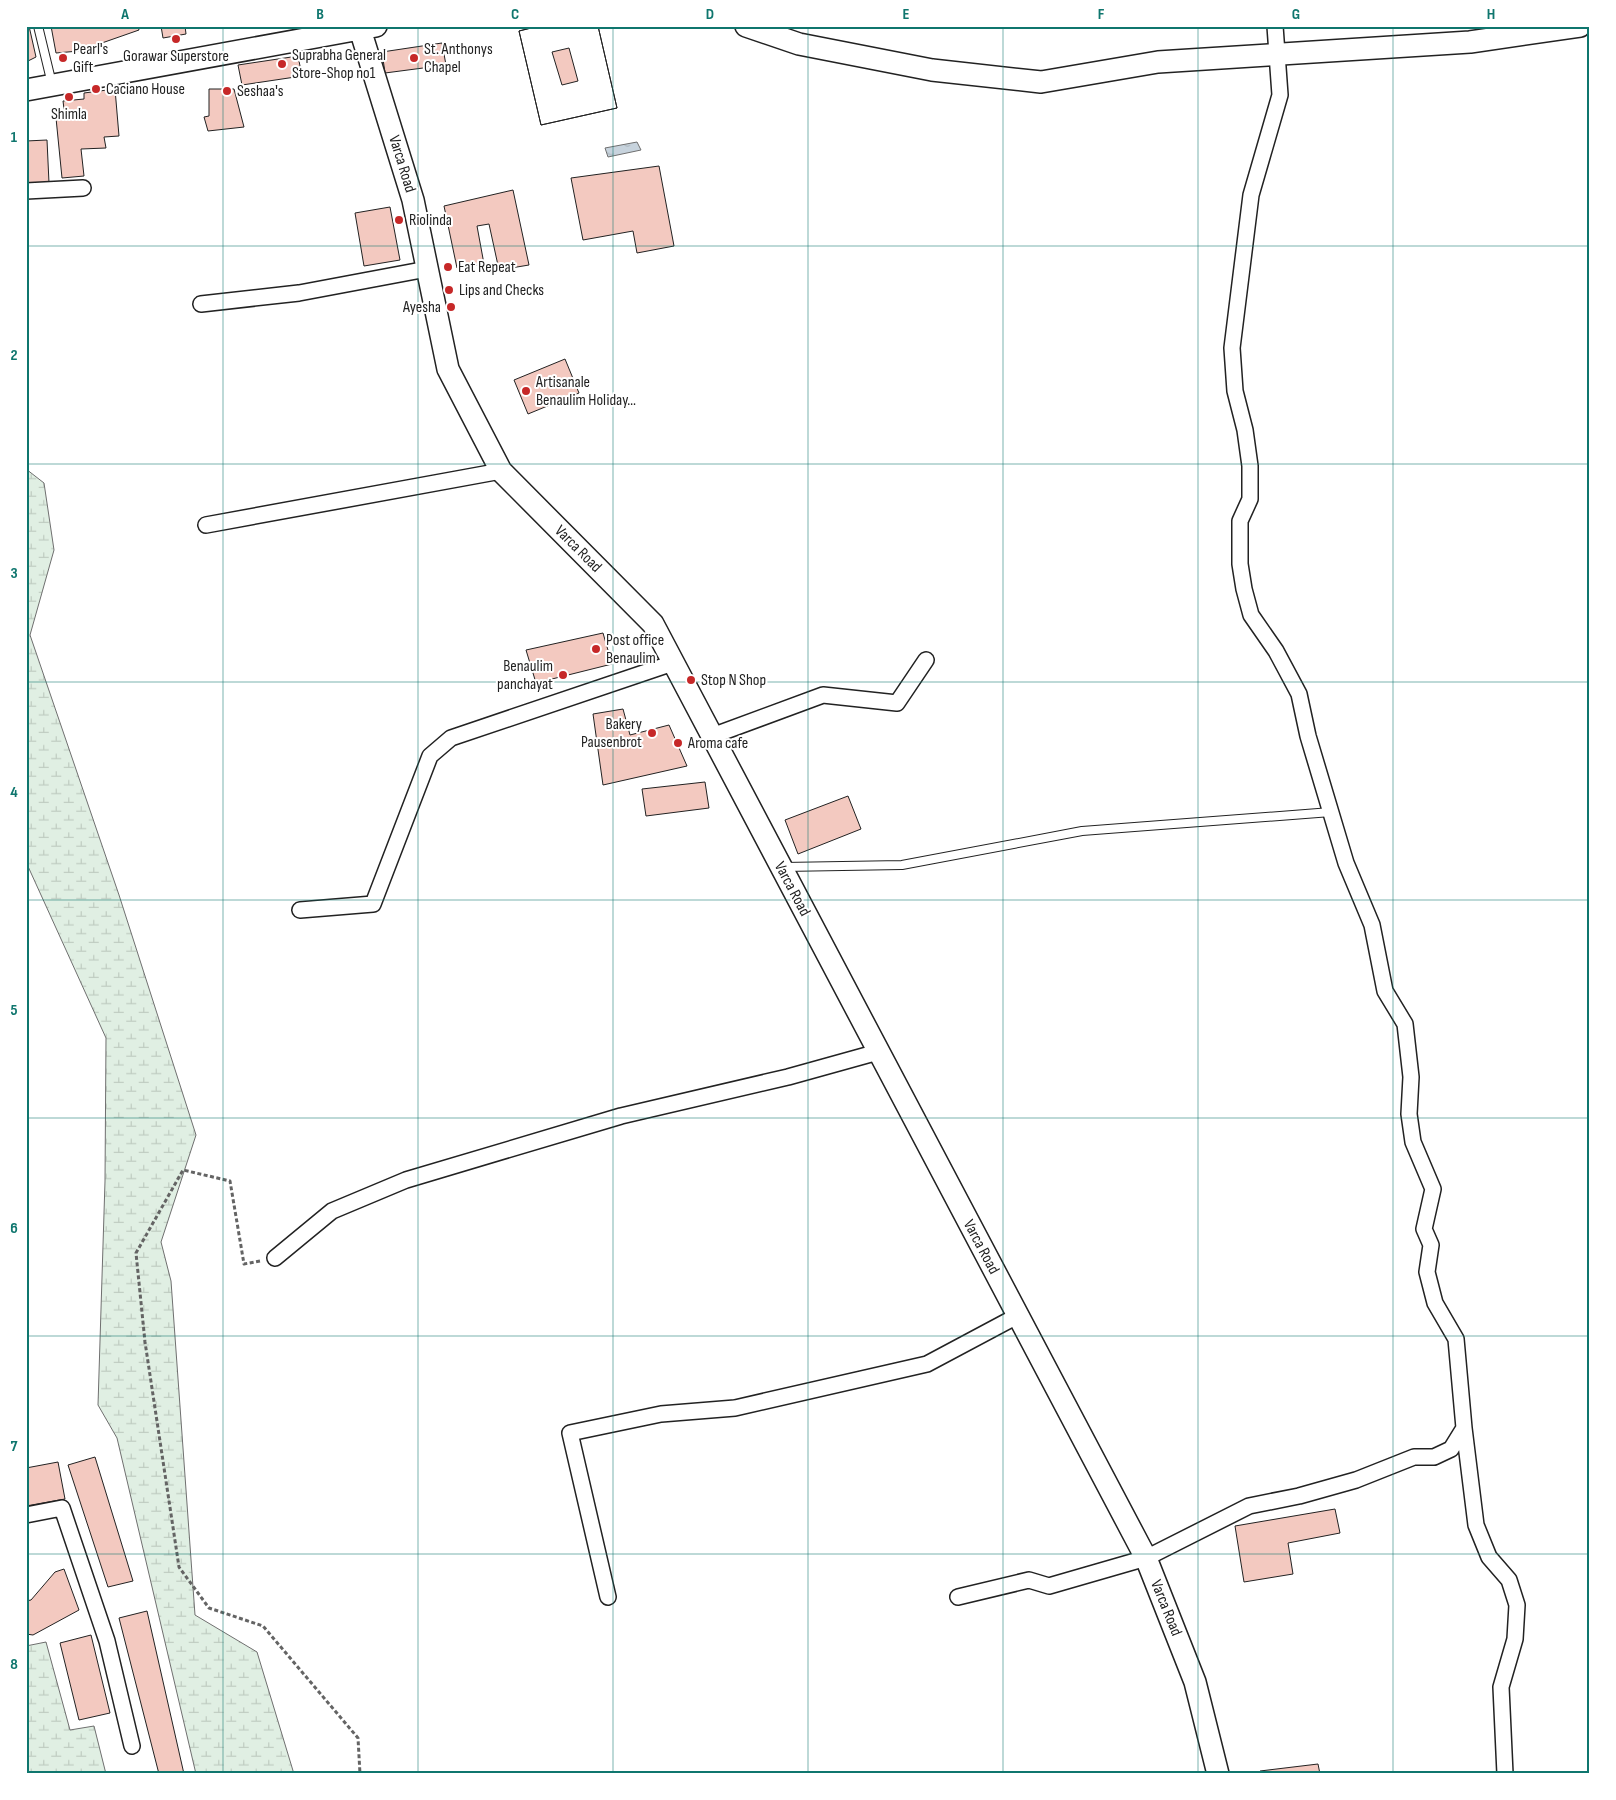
<svg xmlns="http://www.w3.org/2000/svg" width="1616" height="1800" font-family="'Sofia Sans Condensed',sans-serif">
<style>
.wetland{fill:url(#wetland-marsh);stroke:#6f6f6f}
.water{fill:url(#water-ripples);stroke:#6f6f6f}
.building{fill:#f3c9c0;stroke:#222;fill-rule:evenodd}
.lines{fill:none;stroke-linecap:round;stroke-linejoin:round}
.lane-casing{stroke:#222;stroke-width:10}
.street-casing{stroke:#222;stroke-width:18}
.secondary-casing{stroke:#222;stroke-width:24}
.path{stroke:#646464;stroke-width:3;stroke-dasharray:4 2.5;stroke-linecap:butt}
.lane{stroke:#fff;stroke-width:8}
.street{stroke:#fff;stroke-width:15}
.secondary{stroke:#fff;stroke-width:21}
.grid{fill:none;stroke:#0f766e;stroke-width:1;stroke-opacity:0.55}
.poi-dot{fill:#c62828;stroke:#fff;stroke-width:2}
.labels{text-anchor:middle;dominant-baseline:central;stroke-width:4;stroke-linejoin:round;paint-order:stroke}
.poi-label{font-size:16px;fill:#222;stroke:#fff;text-anchor:start}
.street-label{font-size:16px;fill:#222;stroke:#fff}
.neatline{fill:none;stroke:#0f766e;stroke-width:2}
.grid-label{font-size:16px;text-anchor:middle;font-weight:bold;fill:#0f766e}
</style>
<defs>
<pattern id="wetland-marsh" width="20" height="14" patternUnits="userSpaceOnUse" patternTransform="scale(1.25)"><rect width="20" height="14" fill="#e0efe3"/><path d="M1 5h8M5 5V1M11 12h8M15 12V8" fill="none" stroke="#c0cdc2"/></pattern>
<pattern id="water-ripples" width="26" height="14" patternUnits="userSpaceOnUse" patternTransform="scale(1.25)"><rect width="26" height="14" fill="#c7d3dd"/><path d="M2 4q2-2 4 0t4 0M15 11q2-2 4 0t4 0" fill="none" stroke="#abb5bd"/></pattern>
</defs>
<rect width="100%" height="100%" fill="#fff"/>
<path class="wetland" d="M26,469L44,483L54,550L30,635L119,895L196,1135L161,1242L171,1281L195,1615L257,1652L294,1774H196L117,1438L98,1405L105,1181L106,1038L26,862Z
M46,1642L70,1730L94,1726L106,1774H26V1646Z"/>
<path class="water" d="M637,142L641,150L608,157L605,148Z"/>
<path class="building" d="M26,26H29L36,57L26,62Z
M51,26H138L139,30L79,51L56,53Z
M161,26H185L186,34L163,38Z
M539,26H598L617,108L541,125L519,31ZM569,48L578,81L562,85L552,52Z
M539,26H598L617,108L541,125L519,31Z
M442,43L446,65L385,73L382,52Z
M298,56L302,76L242,85L238,65Z
M115,89L119,136L104,137L106,148L81,149L84,176L62,178L56,118L65,117L63,101L84,99V93Z
M209,89H234L244,127L208,131L204,117L209,116Z
M47,140L49,183H26V141Z
M659,166L674,246L637,253L633,231L583,240L571,178Z
M513,190L529,265L499,270L489,224L477,226L484,264L457,268L444,206Z
M390,207L400,260L364,266L355,213Z
M565,359L579,393L528,414L514,380Z
M603,633L612,664L536,683L526,650Z
M623,709L630,735L669,725L687,766L603,785L593,714Z
M705,782L709,808L646,816L642,789Z
M848,796L861,829L798,854L785,820Z
M95,1457L133,1581L108,1587L68,1465Z
M58,1462L65,1499L26,1506V1468Z
M1335,1509L1340,1533L1288,1543L1293,1574L1244,1582L1235,1526Z
M64,1569L79,1610L33,1635L26,1634V1601L31,1600L55,1572Z
M147,1611L184,1774H159L119,1618Z
M91,1635L110,1713L79,1720L60,1643Z
M1318,1764L1320,1774H1260V1771Z"/>
<g class="lines">
<g class="lane-casing">
<path id="lane" d="M38,26L52,84
M783,867L902,865L1082,831L1331,812"/>
</g>
<g class="street-casing">
<path id="street" d="M26,191L83,188
M201,304L299,293L427,269
M206,525L501,471
M712,736L823,695L897,703L926,660
M300,910L373,904L430,756L451,738L673,663
M275,1258L332,1211L406,1180L621,1116L788,1077L878,1052
M1464,1428L1476,1525L1489,1557L1509,1580L1517,1605L1515,1639L1501,1687L1505,1774
M26,1515L62,1508L107,1641L132,1746
M608,1597L570,1433L661,1414L735,1408L927,1364L1017,1316
M958,1597L1029,1580L1049,1586L1146,1558L1249,1506L1299,1496L1356,1480L1414,1457H1434L1451,1449L1464,1428L1456,1339L1435,1303L1427,1272L1431,1245L1424,1229L1433,1189L1413,1142L1409,1114L1411,1077L1405,1024L1385,991L1372,925L1346,863L1308,736L1299,694L1276,651L1251,615L1244,589L1240,564V521L1250,499V466L1245,430L1235,391L1232,348L1251,195L1280,95L1275,26"/>
</g>
<g class="secondary-casing">
<path id="secondary" d="M359,26L413,200L448,369L501,471L653,624L1146,1558L1195,1682L1218,1774
M746,26L799,44L932,70L1041,82L1158,62L1470,42L1580,26
M26,90L376,26"/>
</g>
<path class="path" d="M260,1261L244,1264L230,1181L183,1170L136,1253L145,1342L179,1567L209,1608L263,1626L358,1738L360,1774"/>
<use href="#lane" class="lane"/>
<use href="#street" class="street"/>
<use href="#secondary" class="secondary"/>
</g>
<path class="grid" d="M223,26V1774M418,26V1774M613,26V1774M808,26V1774M1003,26V1774M1198,26V1774M1393,26V1774M26,246H1590M26,464H1590M26,682H1590M26,900H1590M26,1118H1590M26,1336H1590M26,1554H1590"/>
<g class="poi-dot">
<circle cx="176" cy="39" r="5"/>
<circle cx="63" cy="58" r="5"/>
<circle cx="414" cy="58" r="5"/>
<circle cx="282" cy="64" r="5"/>
<circle cx="96" cy="89" r="5"/>
<circle cx="227" cy="91" r="5"/>
<circle cx="69" cy="97" r="5"/>
<circle cx="399" cy="220" r="5"/>
<circle cx="448" cy="267" r="5"/>
<circle cx="449" cy="290" r="5"/>
<circle cx="451" cy="307" r="5"/>
<circle cx="526" cy="391" r="5"/>
<circle cx="596" cy="649" r="5"/>
<circle cx="563" cy="675" r="5"/>
<circle cx="691" cy="680" r="5"/>
<circle cx="652" cy="733" r="5"/>
<circle cx="678" cy="743" r="5"/>
</g>
<g class="labels">
<g class="poi-label">
<text x="73" y="49">Pearl's<tspan x="73" dy="18">Gift</tspan></text>
<text x="424" y="49">St. Anthonys<tspan x="424" dy="18">Chapel</tspan></text>
<text x="292" y="55">Suprabha General<tspan x="292" dy="18">Store-Shop no1</tspan></text>
<text x="176" y="56" text-anchor="middle">Gorawar Superstore</text>
<text x="106" y="89">Caciano House</text>
<text x="237" y="91">Seshaa's</text>
<text x="69" y="114" text-anchor="middle">Shimla</text>
<text x="409" y="220">Riolinda</text>
<text x="458" y="267">Eat Repeat</text>
<text x="459" y="290">Lips and Checks</text>
<text x="441" y="307" text-anchor="end">Ayesha</text>
<text x="536" y="382">Artisanale<tspan x="536" dy="18">Benaulim Holiday…</tspan></text>
<text x="606" y="640">Post office<tspan x="606" dy="18">Benaulim</tspan></text>
<text x="553" y="666" text-anchor="end">Benaulim<tspan x="553" dy="18">panchayat</tspan></text>
<text x="701" y="680">Stop N Shop</text>
<text x="642" y="724" text-anchor="end">Bakery<tspan x="642" dy="18">Pausenbrot</tspan></text>
<text x="688" y="743">Aroma cafe</text>
</g>
<g class="street-label">
<text transform="translate(402 164) rotate(73)">Varca Road</text>
<text transform="translate(578 549) rotate(45)">Varca Road</text>
<text transform="translate(792 889) rotate(62)">Varca Road</text>
<text transform="translate(981 1247) rotate(62)">Varca Road</text>
<text transform="translate(1166 1608) rotate(68)">Varca Road</text>
</g>
</g>
<rect width="1616" height="1800" fill="none" stroke="#ffffff" stroke-width="55"/>
<rect x="28" y="28" width="1560" height="1744" class="neatline"/>
<g class="grid-label">
<text x="125" y="19">A</text>
<text x="320" y="19">B</text>
<text x="515" y="19">C</text>
<text x="710" y="19">D</text>
<text x="906" y="19">E</text>
<text x="1101" y="19">F</text>
<text x="1296" y="19">G</text>
<text x="1491" y="19">H</text>
<text x="14" y="142">1</text>
<text x="14" y="360">2</text>
<text x="14" y="578">3</text>
<text x="14" y="797">4</text>
<text x="14" y="1015">5</text>
<text x="14" y="1233">6</text>
<text x="14" y="1451">7</text>
<text x="14" y="1669">8</text>
</g>
</svg>
